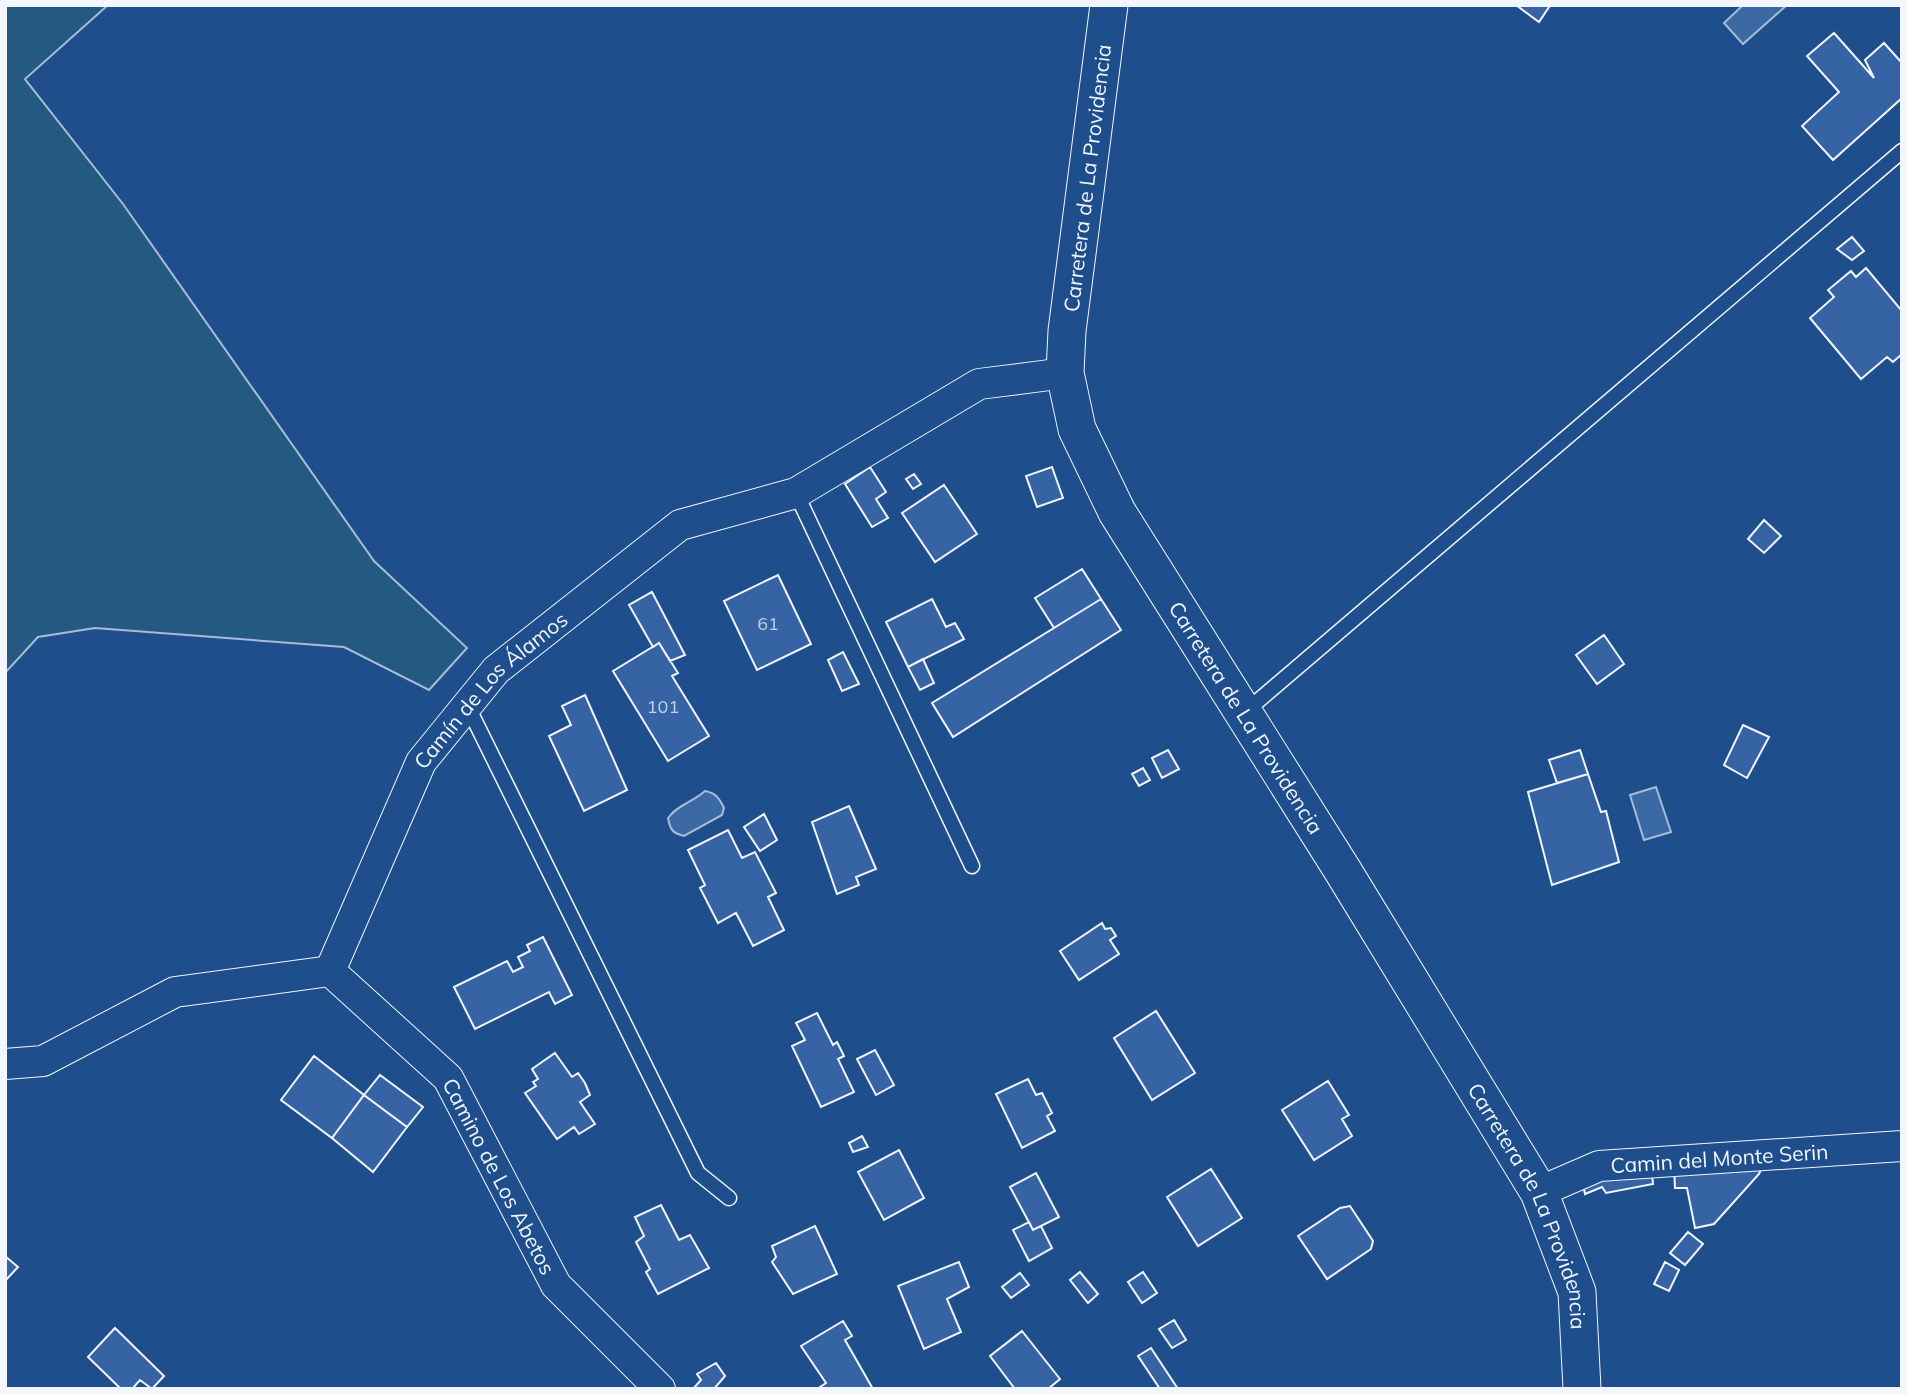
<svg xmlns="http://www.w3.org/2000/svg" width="1907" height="1394" font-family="Mulish,sans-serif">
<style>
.green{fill:#245a82;stroke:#a8bbd7;stroke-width:2}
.water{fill:#3b69a3;stroke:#a8bbd7;stroke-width:2}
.building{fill:#3563a3;stroke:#f2f6ff;stroke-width:2}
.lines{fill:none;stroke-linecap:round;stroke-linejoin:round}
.service-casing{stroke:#f2f6ff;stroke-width:17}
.minor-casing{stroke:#f2f6ff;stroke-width:32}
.tertiary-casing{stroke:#f2f6ff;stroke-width:39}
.service{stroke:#1f4e8c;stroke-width:14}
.minor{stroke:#1f4e8c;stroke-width:30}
.tertiary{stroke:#1f4e8c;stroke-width:37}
.labels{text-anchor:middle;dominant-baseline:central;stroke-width:5;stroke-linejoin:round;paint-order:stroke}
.number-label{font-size:18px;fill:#c3d1e8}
.street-label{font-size:21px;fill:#f2f6ff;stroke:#1f4e8c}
</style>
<rect width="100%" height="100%" fill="#1f4e8c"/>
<path class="green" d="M5,5H108L25,79L123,204L374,561L467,648L429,690L344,647L95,628L38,637L5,673Z"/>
<path class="water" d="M1743,5H1787L1743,44L1724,23Z
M1656,787L1671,832L1644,840L1630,795Z
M705,791C716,793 719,798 724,808L722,815L684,836C672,833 670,829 668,818C677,805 693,802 705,791Z"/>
<path class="building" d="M1516,5H1546L1549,7L1539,22Z
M1834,33L1874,78L1865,60L1884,43L1902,63V98L1833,160L1802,126L1839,92L1807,56Z
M1852,237L1864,251L1852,260L1837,249Z
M1866,268L1902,311V354L1893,362L1887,357L1861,379L1810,318L1834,297L1828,290L1851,271L1856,277Z
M870,467L886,492L876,499L888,518L872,527L845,484Z
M1052,467L1063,498L1037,507L1026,476Z
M914,474L921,484L913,489L906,479Z
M944,485L977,534L935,562L902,513Z
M1764,520L1781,536L1764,553L1748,539Z
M1082,569L1101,599L1054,628L1035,598Z
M778,575L811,644L757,670L724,601Z
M652,592L685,655L670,661L659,643L653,647L629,605Z
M932,599L946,627L955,623L964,639L908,667L886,622Z
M1101,599L1121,630L953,737L932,703Z
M1604,635L1624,664L1597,684L1576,655Z
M659,643L678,673L672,676L709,736L668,761L613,671Z
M843,652L859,684L842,691L828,660Z
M923,659L934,683L920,690L908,667Z
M585,695L627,790L584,811L549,736L571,725L562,706Z
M1743,725L1769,737L1747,778L1724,765Z
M1168,750L1179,769L1162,778L1152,758Z
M1580,750L1588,774L1557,783L1549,760Z
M1143,768L1150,780L1139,786L1132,774Z
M1588,774L1601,812L1606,811L1619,862L1552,885L1528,792Z
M849,806L876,869L856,877L859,885L837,894L812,822Z
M764,814L777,840L760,851L744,827Z
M728,830L742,858L755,852L776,893L768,897L784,930L753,946L736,913L718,923L700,888L705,885L688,850Z
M1102,923L1105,929L1111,928L1116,936L1110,940L1119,954L1079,980L1060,951Z
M543,937L572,995L555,1004L549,992L475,1029L454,987L507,961L513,972L523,967L518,957L530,951L527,945Z
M1156,1011L1195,1073L1152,1100L1114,1038Z
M817,1013L833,1045L837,1042L844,1056L838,1059L854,1092L821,1107L792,1046L805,1040L796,1023Z
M875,1050L894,1085L876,1095L857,1059Z
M555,1053L572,1077L578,1073L585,1083L590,1095L580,1102L595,1124L579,1134L574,1127L557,1139L525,1093L536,1086L533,1082L538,1079L532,1069Z
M314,1056L364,1095L332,1138L281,1100Z
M380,1075L423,1107L407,1127L364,1095Z
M1028,1079L1036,1095L1042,1093L1052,1113L1047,1116L1055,1131L1022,1148L996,1094Z
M1328,1081L1349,1115L1342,1119L1352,1136L1314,1160L1282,1110Z
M364,1095L407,1127L373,1172L332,1138Z
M862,1136L868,1147L853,1152L849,1143Z
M899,1150L924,1198L884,1220L858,1172Z
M1765,1161L1759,1174L1714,1224L1695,1228L1687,1188H1675L1674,1167Z
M1651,1166L1653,1184L1606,1193L1602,1187L1585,1194L1583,1185Z
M1211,1169L1242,1218L1198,1246L1167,1197Z
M1036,1173L1059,1217L1033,1230L1010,1187Z
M661,1205L679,1240L690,1235L709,1268L658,1294L646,1272L650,1269L636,1242L644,1236L635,1217Z
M1350,1206L1373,1241L1371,1249L1327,1279L1298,1236L1340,1208Z
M1029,1222L1033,1230L1041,1226L1052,1248L1029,1261L1013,1230Z
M815,1226L837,1274L793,1294L772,1262L776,1257L772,1246Z
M1688,1232L1703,1244L1685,1265L1670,1253Z
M5,1256L18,1267L5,1281Z
M959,1262L969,1287L947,1299L961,1332L924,1349L898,1286Z
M1665,1262L1679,1270L1669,1291L1654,1284Z
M1080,1272L1098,1294L1088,1303L1070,1280Z
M1143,1272L1157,1293L1142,1303L1128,1282Z
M1020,1273L1029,1285L1011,1298L1002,1287Z
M1174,1320L1186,1340L1172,1348L1159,1329Z
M843,1321L852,1336L845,1340L873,1389H817L826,1383L801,1346Z
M115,1328L164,1376L152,1389L140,1380L132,1389H121L88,1357Z
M1022,1331L1060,1379L1048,1389H1015L990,1356Z
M1151,1348L1178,1389H1160L1138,1356Z
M716,1363L725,1376L714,1389H693L701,1380L697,1374Z"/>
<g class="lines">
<g class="service-casing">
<path id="service" d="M796,493L972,866
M467,705L698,1173L729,1198
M1245,712L1902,151"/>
</g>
<g class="minor-casing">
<g id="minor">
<path id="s1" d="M330,971L448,1078L556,1285L660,1389"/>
<path id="s2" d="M5,1064L43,1061L175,992L330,971L421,762L496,670L680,525L796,493L979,384L1065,373"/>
<path id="s3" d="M1539,1192L1599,1166L1902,1146"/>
</g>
</g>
<g class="tertiary-casing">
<g id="tertiary">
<path id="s4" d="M1109,5L1067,331L1065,373L1077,429L1117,512L1343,871L1539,1192L1577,1292L1582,1389"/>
</g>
</g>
<use href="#service" class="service"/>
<use href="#minor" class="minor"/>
<use href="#tertiary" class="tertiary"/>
</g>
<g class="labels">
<g class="number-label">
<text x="768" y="623">61</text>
<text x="663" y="706">101</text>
</g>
<g class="street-label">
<text transform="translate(1087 178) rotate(-83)">Carretera de La Providencia</text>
<text stroke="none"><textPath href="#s2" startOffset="672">Camín de Los Álamos</textPath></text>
<text stroke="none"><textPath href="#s4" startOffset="763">Carretera de La Providencia</textPath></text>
<text stroke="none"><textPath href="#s3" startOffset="186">Camin del Monte Serin</textPath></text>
<text stroke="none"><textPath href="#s1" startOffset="270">Camino de Los Abetos</textPath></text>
<text stroke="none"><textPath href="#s4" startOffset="1330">Carretera de La Providencia</textPath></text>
</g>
</g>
<rect width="1907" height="1394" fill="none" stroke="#f2f6ff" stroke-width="14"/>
</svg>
